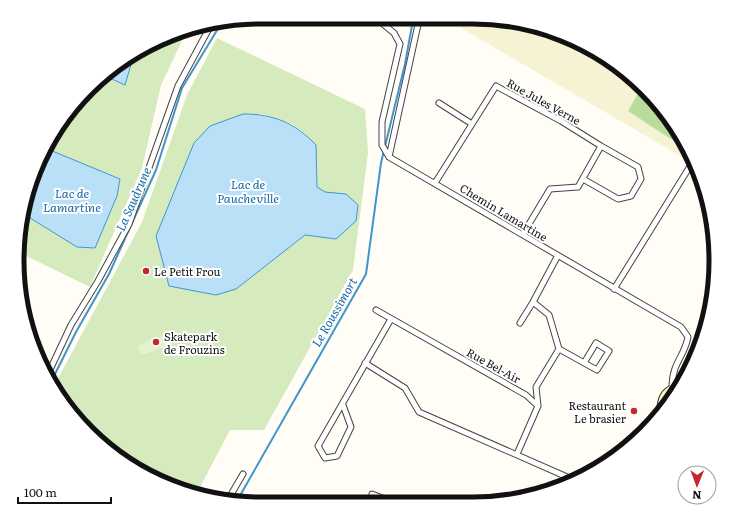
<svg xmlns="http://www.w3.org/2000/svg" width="733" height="521" font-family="Literata,serif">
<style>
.farmland{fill:#f6f3d4}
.green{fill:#d5ebbd;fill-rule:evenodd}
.forest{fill:#b9dc9c}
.pitch{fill:#e6f2cf}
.water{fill:#b9e0f7;stroke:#3f96cf}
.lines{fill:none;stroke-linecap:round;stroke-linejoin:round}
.stream{stroke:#3f96cf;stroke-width:2}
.street-casing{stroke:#444;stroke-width:7}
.secondary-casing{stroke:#333;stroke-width:9}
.street{stroke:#fff;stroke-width:5}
.secondary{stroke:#fff6b0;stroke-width:7}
.poi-dot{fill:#c4262e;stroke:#fff;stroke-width:1.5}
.labels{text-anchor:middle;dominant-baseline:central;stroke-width:4;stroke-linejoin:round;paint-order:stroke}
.street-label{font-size:11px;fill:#111;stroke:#fff}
.poi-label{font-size:11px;fill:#111;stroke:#fff;text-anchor:start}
.water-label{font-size:12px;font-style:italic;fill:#1768a6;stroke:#fff}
.rim{fill:none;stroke:#111;stroke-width:5}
</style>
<rect width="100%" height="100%" fill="#fffdf5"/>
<path class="farmland" d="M465,21L520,22L594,50L641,88L629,111L683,147L689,161L461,28Z"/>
<path class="green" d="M187,30L161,85L142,168L90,287L20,253L22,213L77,247L95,248L117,196L120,179L45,148L78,100L105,76L125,85L134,54Z
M217,38L365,109L368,153L353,270L264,430H230L198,491L153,479L77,421L55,384L142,222L187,95ZM261,114L292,124L305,134L317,172V187L325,192L346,194L336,239L305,235L236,289L156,236L194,143Z"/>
<path class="forest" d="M641,88L656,100L683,147L628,111Z"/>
<path class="pitch" d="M165,336L167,346L142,355L137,346L153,338Z"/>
<path class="water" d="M134,54L125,85L105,76L125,58Z
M243,114C274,114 295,123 316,145L317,187L325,192L346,194L358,205L356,221L336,239L305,235L236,289L216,295L169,286L156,236L194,143L210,126Z
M45,148L120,179L117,196L95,248L77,247L22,213Z"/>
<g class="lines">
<path class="stream" d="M52,380L76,332L109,274L156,170L182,88L222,22
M237,501L366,274L381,163L405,64L413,20"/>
<g class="street-casing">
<path id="street" d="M377,19L394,33L400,44L382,122V145L389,157L681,327L688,337C684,358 672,362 672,388
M439,103L472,124
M389,157L419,20
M435,183L496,86L561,121L601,146L638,167L641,179L631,196L618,199L583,179
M523,234L550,189L578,187L601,146
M614,289L692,163
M376,310L526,395L538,406L517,454
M520,323L533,302
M559,349L597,370L609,351L596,343L584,363
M365,363L405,388L419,412L574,480
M48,374L71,325L98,281L129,224L178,86L212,23
M343,405L351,427L337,456L325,458L318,446L391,319
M538,406L536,387L559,349L549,315L533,302L557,257
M372,494L395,503
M232,500L229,498L243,474
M286,503L288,500L293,503"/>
</g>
<g class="secondary-casing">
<path id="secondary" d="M661,407C662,397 666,390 676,388"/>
</g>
<use href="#street" class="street"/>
<use href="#secondary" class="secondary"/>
</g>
<g class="poi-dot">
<circle cx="146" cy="271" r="4"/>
<circle cx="156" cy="342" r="4"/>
<circle cx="634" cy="411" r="4"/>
</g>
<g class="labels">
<g class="street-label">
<text transform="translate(544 101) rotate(29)">Rue Jules Verne</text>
<text transform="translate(504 212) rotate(31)">Chemin Lamartine</text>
<text transform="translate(494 365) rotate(29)">Rue Bel-Air</text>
</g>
<g class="poi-label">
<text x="154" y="271">Le Petit Frou</text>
<text x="164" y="336">Skatepark<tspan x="164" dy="13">de Frouzins</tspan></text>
<text x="626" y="405" text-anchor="end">Restaurant<tspan x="626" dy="13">Le brasier</tspan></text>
</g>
<g class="water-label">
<text x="248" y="184">Lac de<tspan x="248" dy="14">Paucheville</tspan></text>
<text x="72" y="193">Lac de<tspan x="72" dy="14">Lamartine</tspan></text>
<text transform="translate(133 199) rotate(-66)">La Saudrune</text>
<text transform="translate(334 312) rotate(-60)">Le Roussimort</text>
</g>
</g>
<path d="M0 0H733V521H0ZM260 24H473A236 236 0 0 1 709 260V261A236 236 0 0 1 473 497H260A236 236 0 0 1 24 261V260A236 236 0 0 1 260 24Z" fill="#fff" fill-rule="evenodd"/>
<path class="rim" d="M260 24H473A236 236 0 0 1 709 260V261A236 236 0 0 1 473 497H260A236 236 0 0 1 24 261V260A236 236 0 0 1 260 24Z"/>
<g transform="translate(697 485) rotate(181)"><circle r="19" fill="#ffffff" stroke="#a0a0a0"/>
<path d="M0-3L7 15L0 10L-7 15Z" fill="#c4262e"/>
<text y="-6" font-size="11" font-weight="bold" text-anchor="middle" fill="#111111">N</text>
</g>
<path d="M18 497v6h93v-6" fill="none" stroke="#111111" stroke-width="2"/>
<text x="24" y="497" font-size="12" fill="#111111" stroke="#ffffff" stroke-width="3" paint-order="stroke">100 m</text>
</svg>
